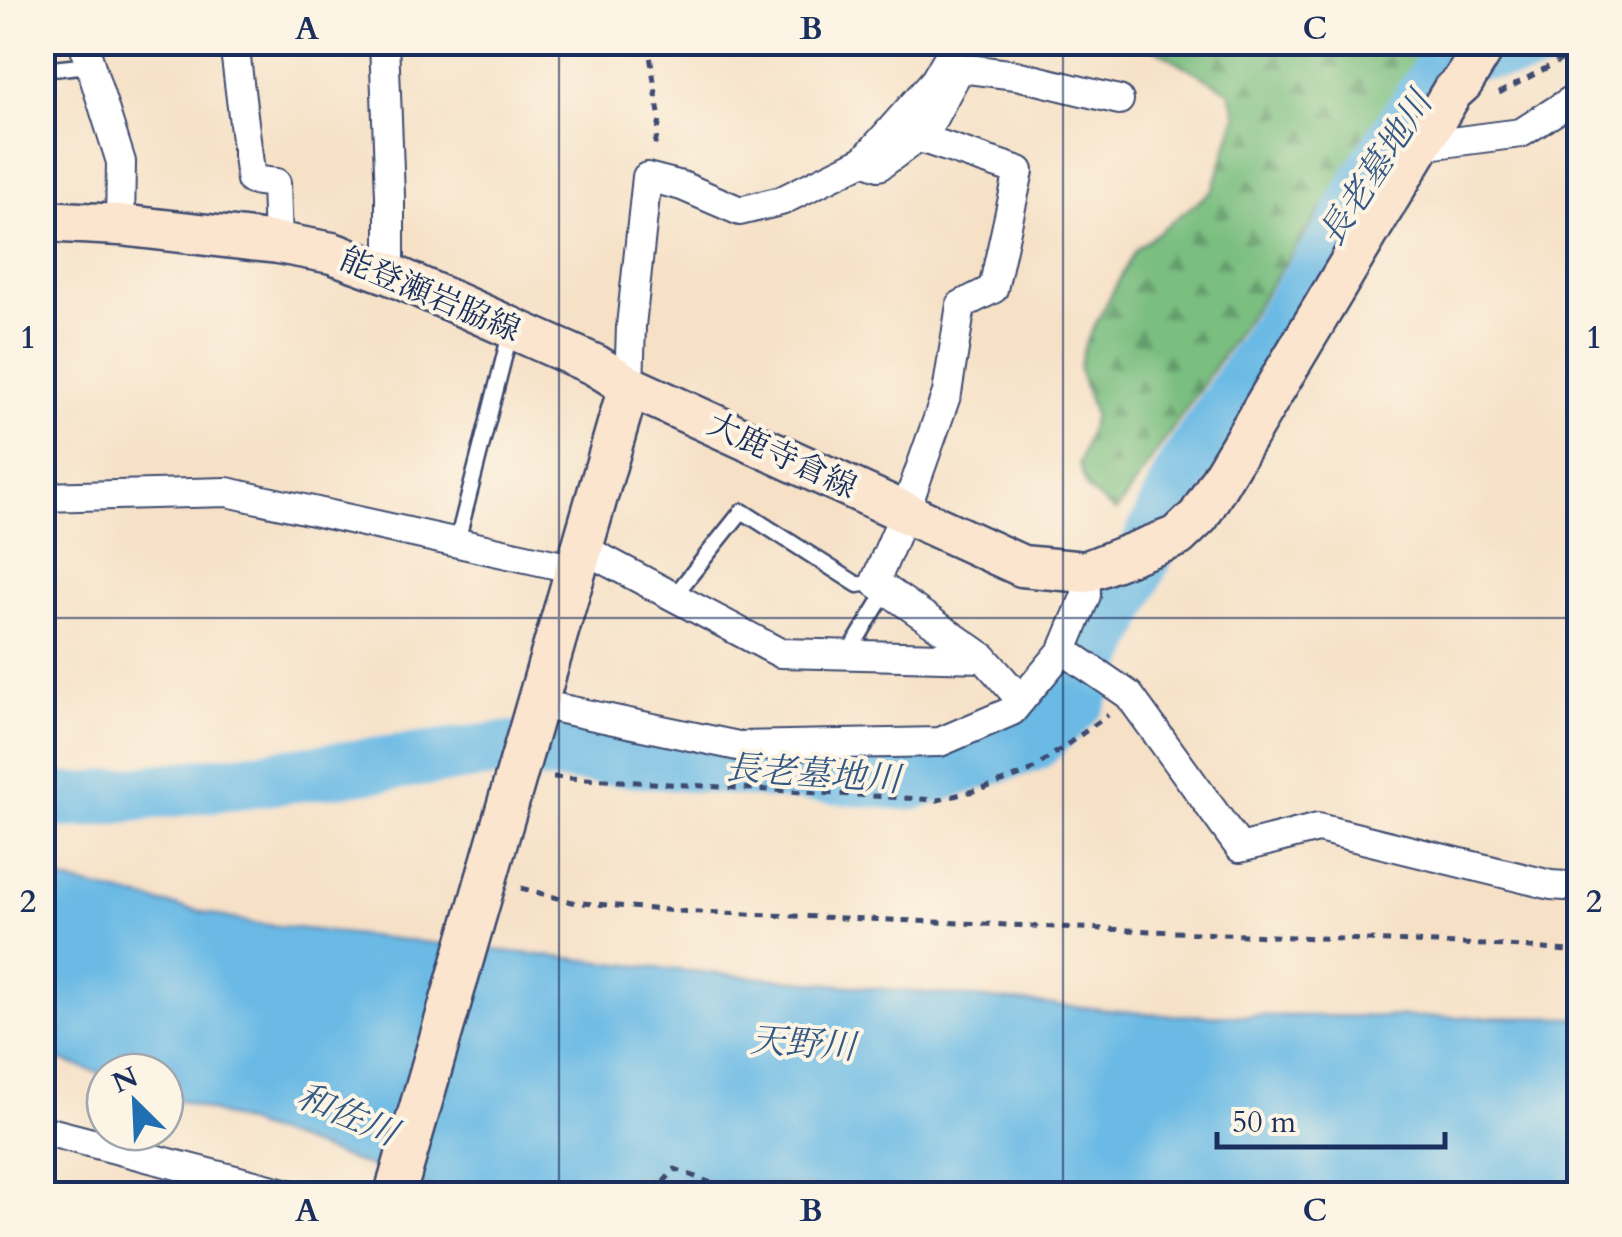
<svg xmlns="http://www.w3.org/2000/svg" width="1622" height="1237" font-family="Cardo,'Noto Serif JP',serif">
<style>
.forest{fill:url(#forest-firs);stroke:#4a766f;stroke-width:2.5}
.water{fill:#6bbae5;stroke:#4374a2;stroke-width:2.5}
.lines{fill:none;stroke-linecap:round;stroke-linejoin:round}
.river{stroke:#6bbae5;stroke-width:55}
.lane-casing{stroke:#3c4a6e;stroke-width:19}
.street-casing{stroke:#3c4a6e;stroke-width:32}
.secondary-casing{stroke:#3c4a6e;stroke-width:45}
.path{stroke:#3c4a6e;stroke-width:5;stroke-dasharray:8 8;stroke-linecap:butt}
.lane{stroke:#fff;stroke-width:14}
.street{stroke:#fff;stroke-width:28}
.secondary{stroke:#fce5cf;stroke-width:40}
.grid{fill:none;stroke:#1b2f5e;stroke-width:2.5;stroke-opacity:0.55}
.labels{text-anchor:middle;dominant-baseline:central;stroke-width:8;stroke-linejoin:round;paint-order:stroke}
.street-label{font-size:32px;fill:#1b2f5e;stroke:#fcf5e5}
.water-label{font-size:35px;font-style:italic;fill:#335986;stroke:#fcf5e5}
.neatline{fill:none;stroke:#1b2f5e;stroke-width:4}
.grid-label{font-size:32px;text-anchor:middle;font-weight:bold;fill:#1b2f5e}
</style>
<defs>
<pattern id="forest-firs" width="22" height="20" patternUnits="userSpaceOnUse" patternTransform="scale(2.5)"><rect width="22" height="20" fill="#7abe80"/><path d="M5 1l3.5 6h-7zM16 11l3.5 6h-7z" fill="#639b6c"/></pattern>
</defs>
<rect width="100%" height="100%" fill="#fcf5e5"/>
<filter id="ink" filterUnits="userSpaceOnUse"><feTurbulence type="fractalNoise" baseFrequency=".01" numOctaves="2"/><feDisplacementMap in="SourceGraphic" scale="20" xChannelSelector="R" yChannelSelector="G"/><feConvolveMatrix kernelMatrix="1 2 1 2 8 2 1 2 1" color-interpolation-filters="sRGB"/></filter>
<filter id="wash" filterUnits="userSpaceOnUse"><feTurbulence type="fractalNoise" baseFrequency=".0048" numOctaves="4" result="noise"/><feDisplacementMap in="SourceGraphic" scale="40" xChannelSelector="R" yChannelSelector="G"/><feGaussianBlur stdDeviation="2.25" result="paint"/><feColorMatrix in="noise" values="0 0 0 0 0 0 0 0 0 0 0 0 0 0 0 0 0 1.4 0 .05"/><feComposite in="paint" operator="in"/></filter>
<g filter="url(#wash)">
<rect width="100%" height="100%" fill="#f6e1c7"/>
<path class="forest" d="M1144,43H1435L1116,512L1087,489L1079,464L1094,415L1079,369L1085,344L1135,250L1213,190L1237,115L1229,91Z"/>
<path class="water" d="M43,876L251,923L647,967L1163,1015L1579,1018V1194H939L630,1177L615,1194H449L165,1095V1072H105V1075L43,1054Z"/>
<g class="lines">
<path class="river" d="M42,800H86L506,749L911,783L1033,744L1079,700L1184,468L1340,234L1378,164L1451,53L1516,51L1547,42"/>
</g>
</g>
<g filter="url(#ink)">
<g class="lines">
<g class="lane-casing">
<path id="lane" d="M42,70L90,65
M457,542L510,334
M674,596L742,511L858,585L875,582
M848,654L886,591"/>
</g>
<g class="street-casing">
<path id="street" d="M83,42L121,162L120,225
M234,42L251,180L276,183L278,243
M384,42L390,196V274
M917,137L1019,171L993,289L961,305L947,393L905,512L875,582L984,658
M1420,146L1521,133L1580,95
M866,161L879,166L926,131L960,68L1016,75L1119,100
M629,386L631,326L647,177L682,186L740,211L781,201L864,160L935,80L957,42
M42,497L227,492L576,569
M582,548L780,653L984,658L1021,700
M1063,650L1129,695L1240,848L1318,828L1551,885L1580,887
M538,704L738,746L940,742L1012,711L1021,700L1063,650L1086,595L1085,572
M42,1130L289,1194"/>
</g>
<g class="secondary-casing">
<path id="secondary" d="M42,221L120,225L278,243L332,253L390,274L595,365L629,386
M395,1194L629,386L1022,566L1085,572L1178,536L1199,516L1452,92L1462,83L1487,42"/>
</g>
<path class="path" d="M648,42L660,120L654,150
M1499,93L1580,50
M553,777L938,800L985,788L1029,772L1108,715
M521,888L572,902L676,911L1508,946L1580,952
M653,1194L675,1169L740,1194"/>
<use href="#lane" class="lane"/>
<use href="#street" class="street"/>
<use href="#secondary" class="secondary"/>
</g>
</g>
<path class="grid" d="M559,42V1194M1063,42V1194M42,618H1580"/>
<g class="labels">
<g class="street-label">
<text transform="translate(430 295) rotate(23)">能登瀬岩脇線</text>
<text transform="translate(782 456) rotate(25)">大鹿寺倉線</text>
</g>
<g class="water-label">
<text transform="translate(1376 169) rotate(-57)">長老墓地川</text>
<text transform="translate(813 774) rotate(4)">長老墓地川</text>
<text transform="translate(803 1044) rotate(4)">天野川</text>
<text transform="translate(347 1115) rotate(23)">和佐川</text>
</g>
</g>
<rect width="1622" height="1237" fill="none" stroke="#fcf5e5" stroke-width="110"/>
<g transform="translate(135 1102) rotate(336)"><circle r="48" fill="#fcf5e5" stroke="#a2a6af" stroke-width="2.5"/>
<path d="M0-8L18 38L0 25L-18 38Z" fill="#1f6fb2"/>
<text y="-15" font-size="28" font-weight="bold" text-anchor="middle" fill="#1b2f5e">N</text>
</g>
<path d="M1217 1132v15h228v-15" fill="none" stroke="#1b2f5e" stroke-width="5"/>
<text x="1232" y="1132" font-size="30" fill="#1b2f5e" stroke="#fcf5e5" stroke-width="8" paint-order="stroke">50 m</text>
<rect x="55" y="55" width="1512" height="1127" class="neatline"/>
<g class="grid-label">
<text x="307" y="39">A</text>
<text x="811" y="39">B</text>
<text x="1315" y="39">C</text>
<text x="28" y="348">1</text>
<text x="1594" y="348">1</text>
<text x="28" y="912">2</text>
<text x="1594" y="912">2</text>
<text x="307" y="1221">A</text>
<text x="811" y="1221">B</text>
<text x="1315" y="1221">C</text>
</g>
</svg>
